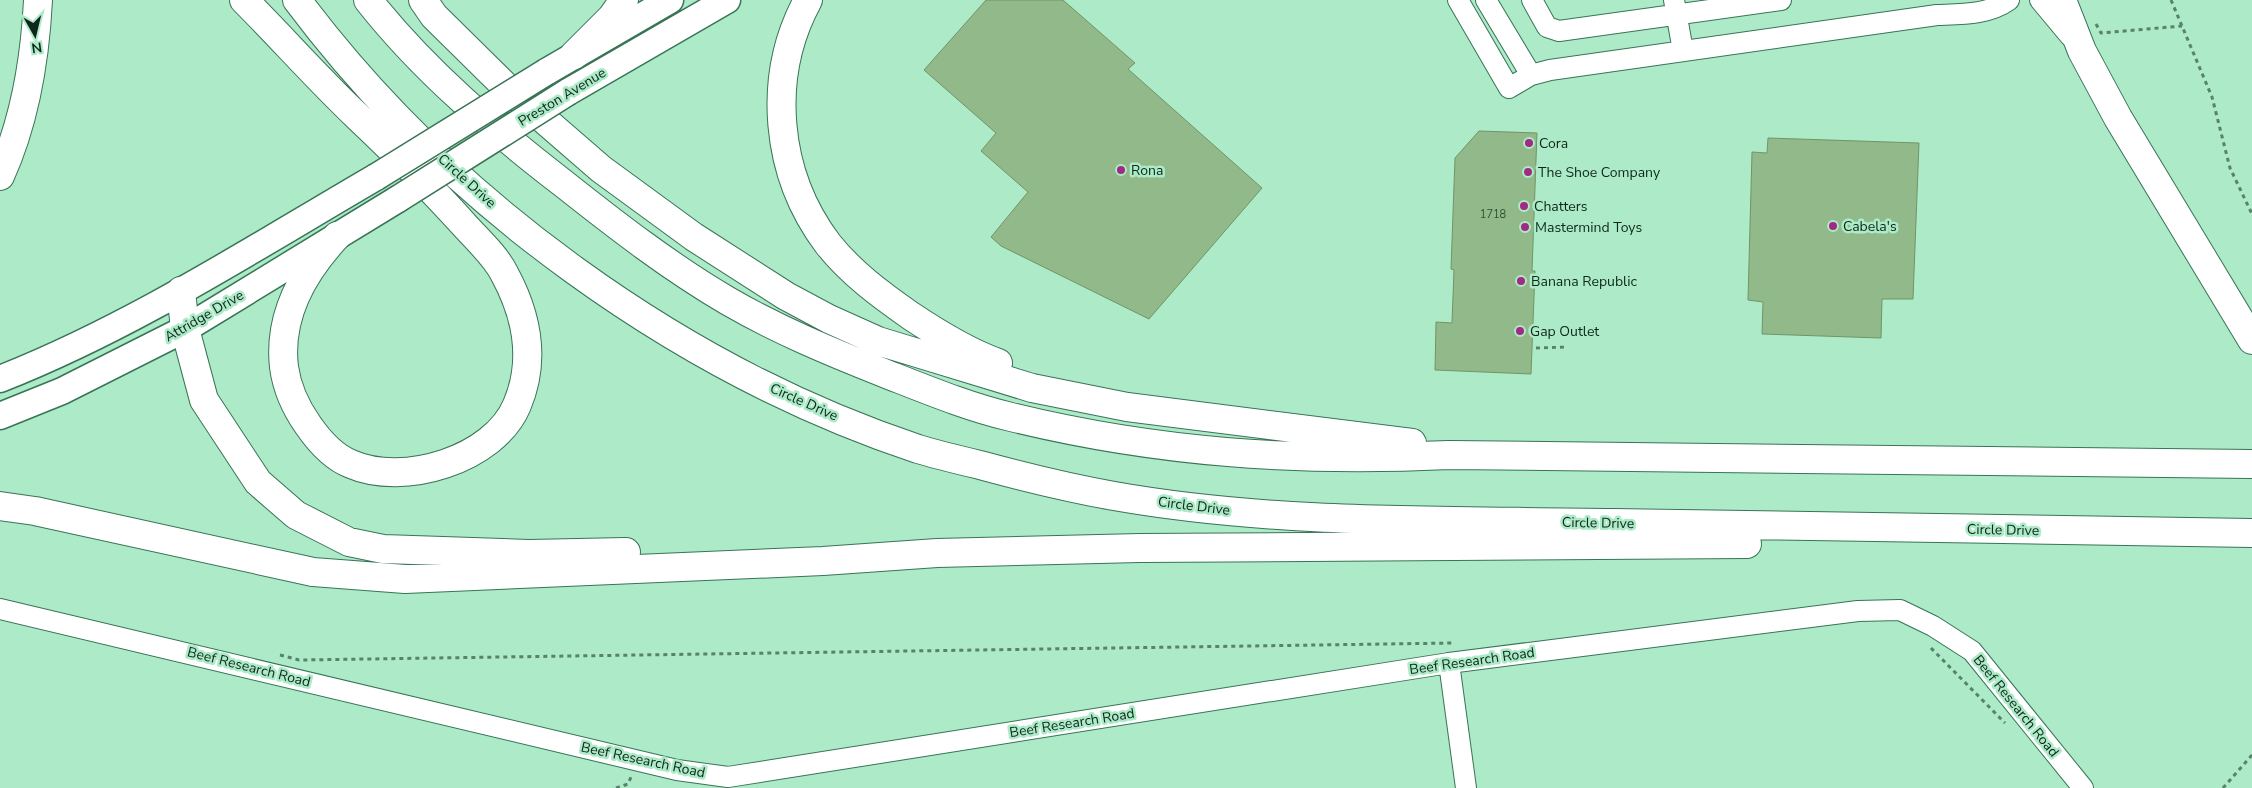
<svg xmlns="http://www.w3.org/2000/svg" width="2252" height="788" font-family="'Nunito Sans',sans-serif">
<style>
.building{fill:#92b989;stroke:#709567}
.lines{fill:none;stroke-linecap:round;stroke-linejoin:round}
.minor-casing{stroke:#387456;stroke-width:22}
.major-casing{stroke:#387456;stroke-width:29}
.highway-casing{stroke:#387456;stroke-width:30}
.path{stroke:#58826c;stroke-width:3;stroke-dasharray:4 4;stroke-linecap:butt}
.minor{stroke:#fff;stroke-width:20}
.major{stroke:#fff;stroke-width:26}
.highway{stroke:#fff;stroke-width:28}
.major-bridge-casing{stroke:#387456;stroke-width:29;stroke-linecap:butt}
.major-bridge{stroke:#fff;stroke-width:26}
.poi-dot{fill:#a12b84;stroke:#aceac8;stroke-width:2}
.labels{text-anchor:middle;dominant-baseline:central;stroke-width:5;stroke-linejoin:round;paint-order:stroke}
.number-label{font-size:11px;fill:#2f4c36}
.street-label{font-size:14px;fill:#0e271a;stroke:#aceac8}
.poi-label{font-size:14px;fill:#0e271a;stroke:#aceac8;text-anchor:start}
</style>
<rect width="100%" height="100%" fill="#aceac8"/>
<path class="building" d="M986,0H1063L1135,63L1128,69L1262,188L1149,319L1001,246L991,237L1028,192L981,151L996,133L924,70Z
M1479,131L1537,133L1532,271H1535L1531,374L1435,370L1436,322L1452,323L1454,270L1451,269L1455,158Z
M1768,138L1919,143L1913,299H1882L1881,338L1762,334L1763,302L1748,300L1752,152L1767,153Z"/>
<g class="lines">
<g class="minor-casing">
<path id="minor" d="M1458,0L1509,88L1531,75L1550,70L1937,15C1961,14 1988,15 2009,0
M1486,0L1531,75
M1532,0L1547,27L1559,31L1781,0
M1674,0L1683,51
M2040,0L2070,36
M0,609L677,770L728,777L1449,663L1858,611L1900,610L1933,626L1972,651L2083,788
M1449,663L1466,788"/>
</g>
<g class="major-casing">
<path id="major" d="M546,72L670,0
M568,92L727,0
M0,379C132,327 254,248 376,177
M0,416L62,391L185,329L398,199"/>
</g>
<g class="highway-casing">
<path id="highway" d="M244,0C282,38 318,79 357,116C395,152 432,189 467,228C480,242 496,257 504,273C527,315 536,360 517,405C494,460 403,487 351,464C333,457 319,441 308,425C296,408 287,389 284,367C278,315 303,272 337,236
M297,0C447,201 680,370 918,449C938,455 959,460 980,465C1024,477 1069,488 1114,496C1279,525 1447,520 1613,523C1826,527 2039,531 2252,533
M368,0C424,71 493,129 564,184C617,226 670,267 728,301C778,330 831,352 884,373C925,389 968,407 1011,417C1158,453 1298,462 1449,455L2252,464
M423,0L434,16L503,84L601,169L694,237L786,296L829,319L878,341L1032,388L1127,407L1412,443
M808,0C766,77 775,174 828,244C851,273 881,295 911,316C938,334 967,352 998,363
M2062,0L2082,51L2118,118L2252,340
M574,55L612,17L624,0
M0,176C25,121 35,60 38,0
M181,291L185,329L204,400L258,482L296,515L349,542L383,549L529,554L626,552
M0,506L35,511L313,572L405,579L823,561L937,553L1140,548L1747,544"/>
</g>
<path class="path" d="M2171,0L2212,97L2230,168L2252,214
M2096,24L2101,33L2182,26
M1536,348L1568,347
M1931,648L2005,723
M280,655L299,660L1453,643
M616,788L628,784L631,777
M2223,788L2252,755"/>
<use href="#minor" class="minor"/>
<use href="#major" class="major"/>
<use href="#highway" class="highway"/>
<g class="major-bridge-casing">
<path id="major-bridge" d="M376,177L546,72
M398,199L568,92"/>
</g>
<use href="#major-bridge" class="major-bridge"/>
</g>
<g class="poi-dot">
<circle cx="1529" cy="143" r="5"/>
<circle cx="1121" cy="170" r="5"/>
<circle cx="1528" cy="172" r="5"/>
<circle cx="1524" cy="206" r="5"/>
<circle cx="1833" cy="226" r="5"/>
<circle cx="1525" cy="227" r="5"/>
<circle cx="1521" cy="281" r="5"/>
<circle cx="1520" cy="331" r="5"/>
</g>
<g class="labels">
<g class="number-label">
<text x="1493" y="214">1718</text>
</g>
<g class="street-label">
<text transform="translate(562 97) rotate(-31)">Preston Avenue</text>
<text transform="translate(467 181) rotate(42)">Circle Drive</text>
<text transform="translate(204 316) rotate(-30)">Attridge Drive</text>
<text transform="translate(804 402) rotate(24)">Circle Drive</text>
<text transform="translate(1194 506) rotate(7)">Circle Drive</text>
<text transform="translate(1598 523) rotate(1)">Circle Drive</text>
<text transform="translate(2003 530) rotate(1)">Circle Drive</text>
<text transform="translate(1472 661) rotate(-8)">Beef Research Road</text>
<text transform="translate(249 667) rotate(14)">Beef Research Road</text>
<text transform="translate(2016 706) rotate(51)">Beef Research Road</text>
<text transform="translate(1072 723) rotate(-9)">Beef Research Road</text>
<text transform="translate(643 760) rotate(12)">Beef Research Road</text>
</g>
<g class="poi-label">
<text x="1539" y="143">Cora</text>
<text x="1131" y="170">Rona</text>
<text x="1538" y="172">The Shoe Company</text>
<text x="1534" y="206">Chatters</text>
<text x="1843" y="226">Cabela's</text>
<text x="1535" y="227">Mastermind Toys</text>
<text x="1531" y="281">Banana Republic</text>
<text x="1530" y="331">Gap Outlet</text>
</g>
</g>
<g transform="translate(35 35) rotate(172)" stroke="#aceac8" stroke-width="4" paint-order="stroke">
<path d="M0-4L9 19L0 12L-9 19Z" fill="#0e271a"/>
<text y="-8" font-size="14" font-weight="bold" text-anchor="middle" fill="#0e271a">N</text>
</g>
</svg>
